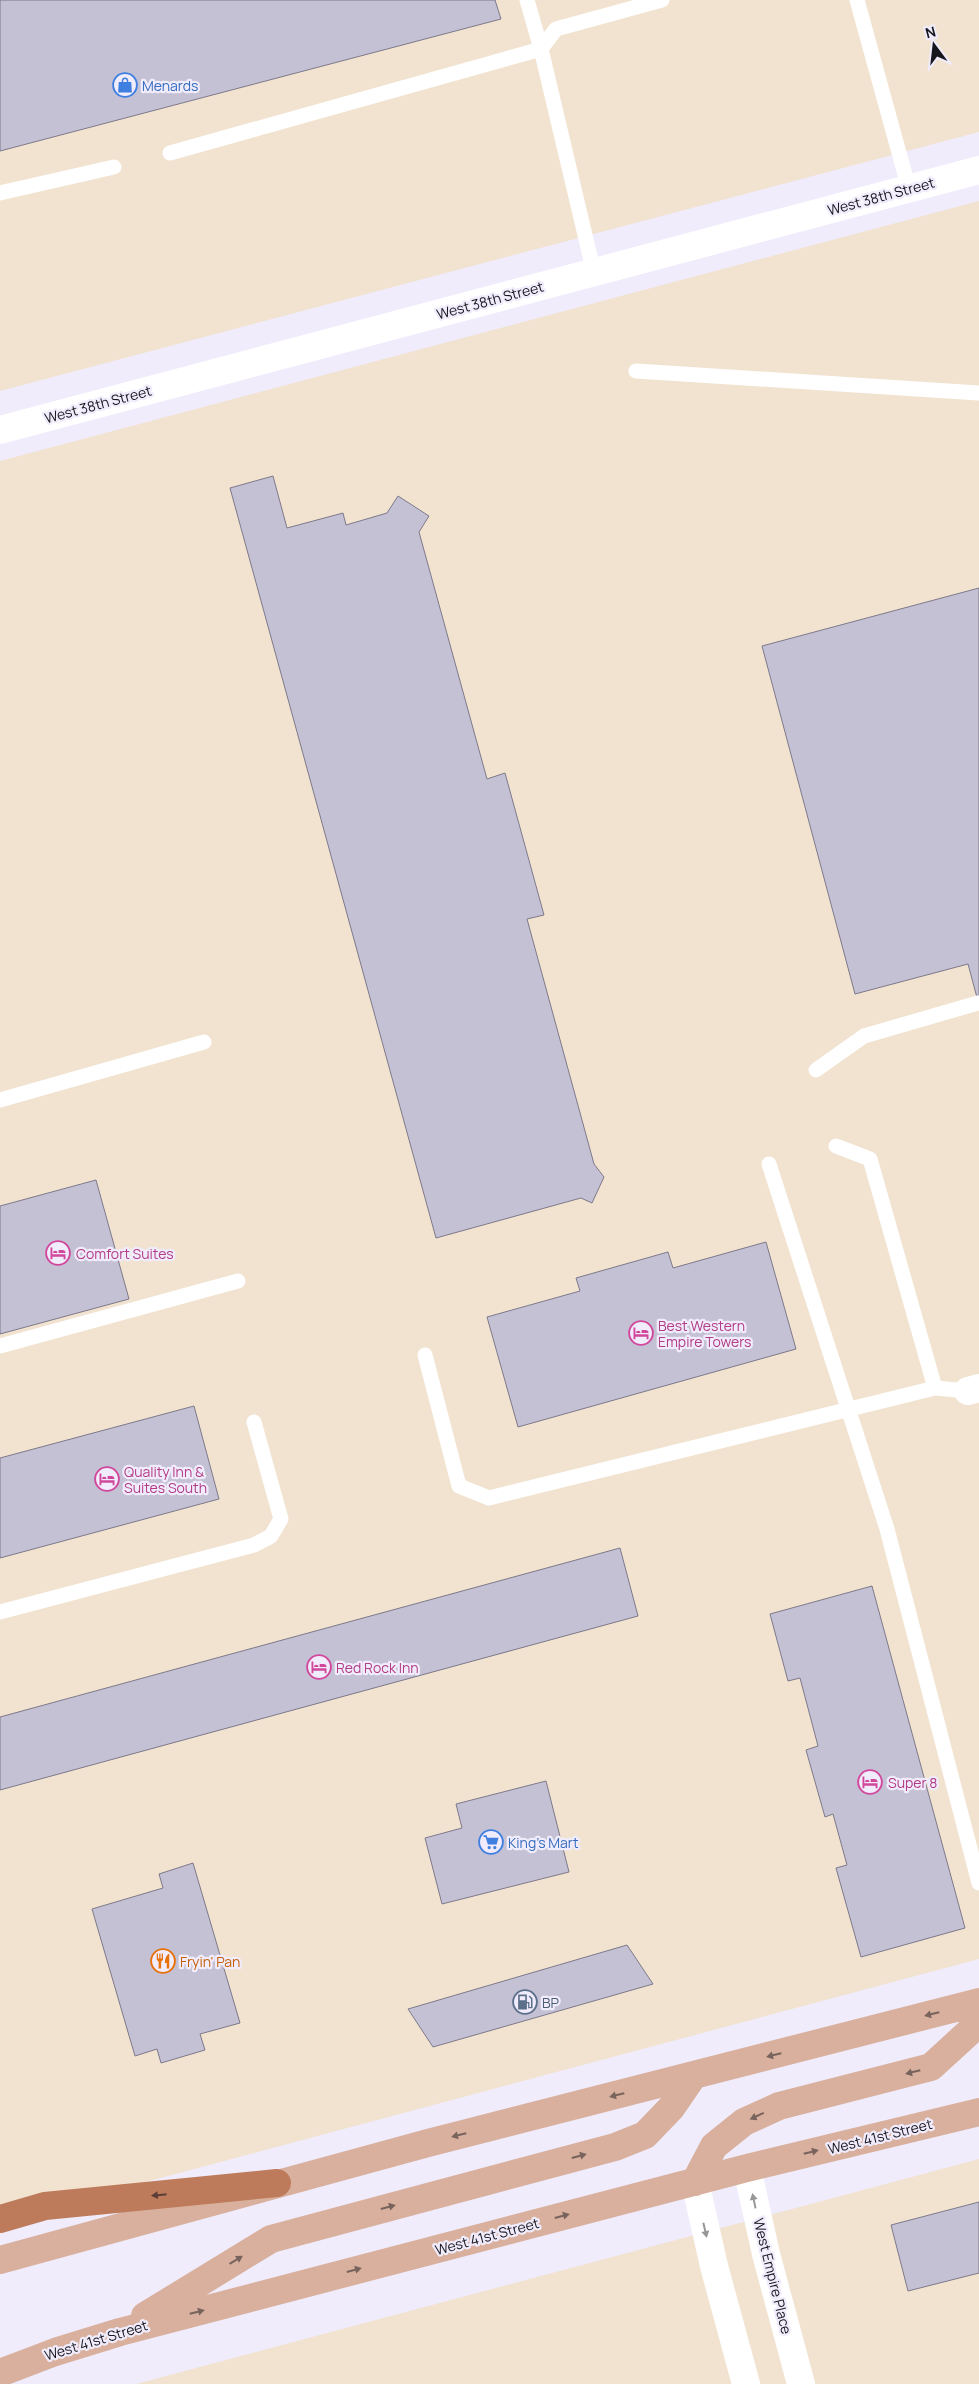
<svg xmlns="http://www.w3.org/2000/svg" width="979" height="2384" font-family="Manrope,sans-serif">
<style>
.commercial{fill:#f1e3d0}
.building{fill:#c5c1d4;stroke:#7d798a}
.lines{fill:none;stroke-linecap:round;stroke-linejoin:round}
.service{stroke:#fff;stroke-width:15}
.minor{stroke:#fff;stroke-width:28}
.primary{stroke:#d8b09d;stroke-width:28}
.motorway{stroke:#be7b5b;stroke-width:28}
.oneway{fill:#78635d}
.oneway2{fill:#5a3e36}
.oneway3{fill:#979699}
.labels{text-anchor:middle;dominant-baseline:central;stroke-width:4.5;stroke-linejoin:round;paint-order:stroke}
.shop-label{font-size:14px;fill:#366cbe;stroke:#f0ecfc;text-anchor:start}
.street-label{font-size:14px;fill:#18161d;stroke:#f0ecfc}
.hotel-label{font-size:14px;fill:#b23c85;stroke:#f0ecfc;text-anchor:start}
.food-label{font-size:14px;fill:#c56008;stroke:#f0ecfc;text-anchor:start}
.service-label{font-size:14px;fill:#4e5e75;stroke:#f0ecfc;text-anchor:start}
</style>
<rect width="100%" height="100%" fill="#f0ecfc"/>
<path class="commercial" d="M0,0H979V132L0,391Z
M979,201V1959L0,2221V461Z
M979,2159V2384H136Z"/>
<path class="building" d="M0,0H495L501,19L0,151Z
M273,476L287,528L343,513L346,525L387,513L398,496L429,516L419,532L487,779L505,773L544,915L527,919L594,1164L604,1177L592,1203L581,1198L436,1238L230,488Z
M979,588V1005L968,964L855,994L762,646Z
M96,1180L129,1299L0,1334V1206Z
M766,1242L796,1349L518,1427L487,1317L580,1291L576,1278L668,1252L673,1268Z
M194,1406L219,1499L0,1558V1458Z
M620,1548L638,1616L0,1790V1717Z
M872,1586L965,1928L861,1957L836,1868L847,1865L833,1814L825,1817L806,1750L818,1746L800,1678L788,1681L770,1614Z
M546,1781L569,1872L442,1904L425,1838L462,1828L456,1804Z
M193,1863L240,2023L200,2034L205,2050L161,2063L157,2049L135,2056L92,1909L163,1888L159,1874Z
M627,1945L653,1984L433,2047L408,2009Z
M979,2202V2273L908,2291L891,2225Z"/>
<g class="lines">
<path class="service" d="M857,0L909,189
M170,153L541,49L527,0
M0,193L114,167
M594,273L541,49L556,29L662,0
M636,371L979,393
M816,1070L864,1036L978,1003
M0,1100L204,1042
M836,1146L870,1159L935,1388
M769,1164L887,1529L979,1883
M0,1346L238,1281
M425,1355L459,1486L489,1498L935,1388L968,1391
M0,1612L254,1545L271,1536L281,1519L254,1422"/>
<path class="minor" d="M0,430L979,170
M968,1391L979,1388
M747,2168L766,2254L801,2384
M695,2182L714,2266L746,2384"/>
<path class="primary" d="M695,2182L714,2146L744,2122L779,2106L931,2067L979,2023
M0,2260L428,2143L979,2002
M145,2316L271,2239L615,2147L645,2135L671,2108L693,2076
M0,2373L55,2352L120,2332L747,2168L979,2112"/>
<path class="motorway" d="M0,2219L45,2206L277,2183"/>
</g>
<defs><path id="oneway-solid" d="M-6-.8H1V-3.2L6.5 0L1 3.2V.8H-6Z" transform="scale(1.25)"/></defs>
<g class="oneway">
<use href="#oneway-solid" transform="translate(932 2014) rotate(166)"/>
<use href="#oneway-solid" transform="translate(774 2055) rotate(166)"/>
<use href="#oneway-solid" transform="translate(913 2072) rotate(166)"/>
<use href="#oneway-solid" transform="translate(617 2095) rotate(166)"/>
<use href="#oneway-solid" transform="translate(757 2116) rotate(155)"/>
<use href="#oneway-solid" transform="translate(459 2135) rotate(166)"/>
<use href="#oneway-solid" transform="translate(811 2152) rotate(-14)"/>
<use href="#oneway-solid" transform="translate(579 2156) rotate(-15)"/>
<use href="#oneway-solid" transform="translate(388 2207) rotate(-15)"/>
<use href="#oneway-solid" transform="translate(562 2216) rotate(-15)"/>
<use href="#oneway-solid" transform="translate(236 2260) rotate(-31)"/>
<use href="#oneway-solid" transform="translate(354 2270) rotate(-15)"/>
<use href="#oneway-solid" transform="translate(197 2312) rotate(-14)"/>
</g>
<use class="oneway2" href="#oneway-solid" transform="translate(159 2195) rotate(174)"/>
<g class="oneway3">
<use href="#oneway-solid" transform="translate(754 2201) rotate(-102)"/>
<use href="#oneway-solid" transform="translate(705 2230) rotate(77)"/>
</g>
<defs>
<g id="shop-ring" transform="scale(1.25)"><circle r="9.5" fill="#f0ecfc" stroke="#3f7fe0" stroke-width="1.5"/><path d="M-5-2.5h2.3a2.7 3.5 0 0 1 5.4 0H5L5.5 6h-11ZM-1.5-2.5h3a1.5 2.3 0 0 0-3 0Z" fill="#3f7fe0"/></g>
<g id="hotel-ring" transform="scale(1.25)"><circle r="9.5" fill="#f0ecfc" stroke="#d1479c" stroke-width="1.5"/><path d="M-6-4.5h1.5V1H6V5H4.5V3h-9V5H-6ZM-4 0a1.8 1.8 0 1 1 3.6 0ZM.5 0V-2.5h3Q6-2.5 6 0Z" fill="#d1479c"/></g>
<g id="supermarket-ring" transform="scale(1.25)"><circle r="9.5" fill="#f0ecfc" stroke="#3f7fe0" stroke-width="1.5"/><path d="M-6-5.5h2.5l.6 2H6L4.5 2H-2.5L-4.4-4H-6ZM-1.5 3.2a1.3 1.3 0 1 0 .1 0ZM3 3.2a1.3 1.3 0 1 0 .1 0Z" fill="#3f7fe0"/></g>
<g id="restaurant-ring" transform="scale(1.25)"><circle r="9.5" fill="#f0ecfc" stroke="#e8710a" stroke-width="1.5"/><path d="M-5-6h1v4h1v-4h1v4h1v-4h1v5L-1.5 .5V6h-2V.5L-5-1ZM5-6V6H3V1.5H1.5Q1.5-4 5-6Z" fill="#e8710a"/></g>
<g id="fuel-ring" transform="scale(1.25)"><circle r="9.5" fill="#f0ecfc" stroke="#5c6f8a" stroke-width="1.5"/><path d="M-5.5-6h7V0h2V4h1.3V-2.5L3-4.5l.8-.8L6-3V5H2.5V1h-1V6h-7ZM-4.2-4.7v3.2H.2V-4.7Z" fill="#5c6f8a"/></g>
</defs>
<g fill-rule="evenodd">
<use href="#shop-ring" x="125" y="85"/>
<use href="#hotel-ring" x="58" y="1253"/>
<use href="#hotel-ring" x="641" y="1333"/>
<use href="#hotel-ring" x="107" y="1479"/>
<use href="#hotel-ring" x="319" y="1667"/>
<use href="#hotel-ring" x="870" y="1782"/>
<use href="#supermarket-ring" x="491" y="1842"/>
<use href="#restaurant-ring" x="163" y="1961"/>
<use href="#fuel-ring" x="525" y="2002"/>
</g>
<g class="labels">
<g class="shop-label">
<text x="142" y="85">Menards</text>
<text x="508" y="1842">King's Mart</text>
</g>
<g class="street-label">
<text transform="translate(881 196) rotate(-15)">West 38th Street</text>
<text transform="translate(490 300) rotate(-15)">West 38th Street</text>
<text transform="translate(98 404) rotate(-15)">West 38th Street</text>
<text transform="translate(880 2136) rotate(-14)">West 41st Street</text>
<text transform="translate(487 2236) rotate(-15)">West 41st Street</text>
<text transform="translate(773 2276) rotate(76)">West Empire Place</text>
<text transform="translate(96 2340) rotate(-17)">West 41st Street</text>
</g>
<g class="hotel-label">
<text x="76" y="1253">Comfort Suites</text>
<text x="658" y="1325">Best Western<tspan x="658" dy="16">Empire Towers</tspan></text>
<text x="124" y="1471">Quality Inn &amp;<tspan x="124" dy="16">Suites South</tspan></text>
<text x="336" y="1667">Red Rock Inn</text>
<text x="888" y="1782">Super 8</text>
</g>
<g class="food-label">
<text x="180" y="1961">Fryin' Pan</text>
</g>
<g class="service-label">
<text x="542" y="2002">BP</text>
</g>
</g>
<g transform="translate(934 45) rotate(345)" stroke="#f0ecfc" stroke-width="4" paint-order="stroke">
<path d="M0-4L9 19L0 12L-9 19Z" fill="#18161d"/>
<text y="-8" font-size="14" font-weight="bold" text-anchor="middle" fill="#18161d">N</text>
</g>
</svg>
